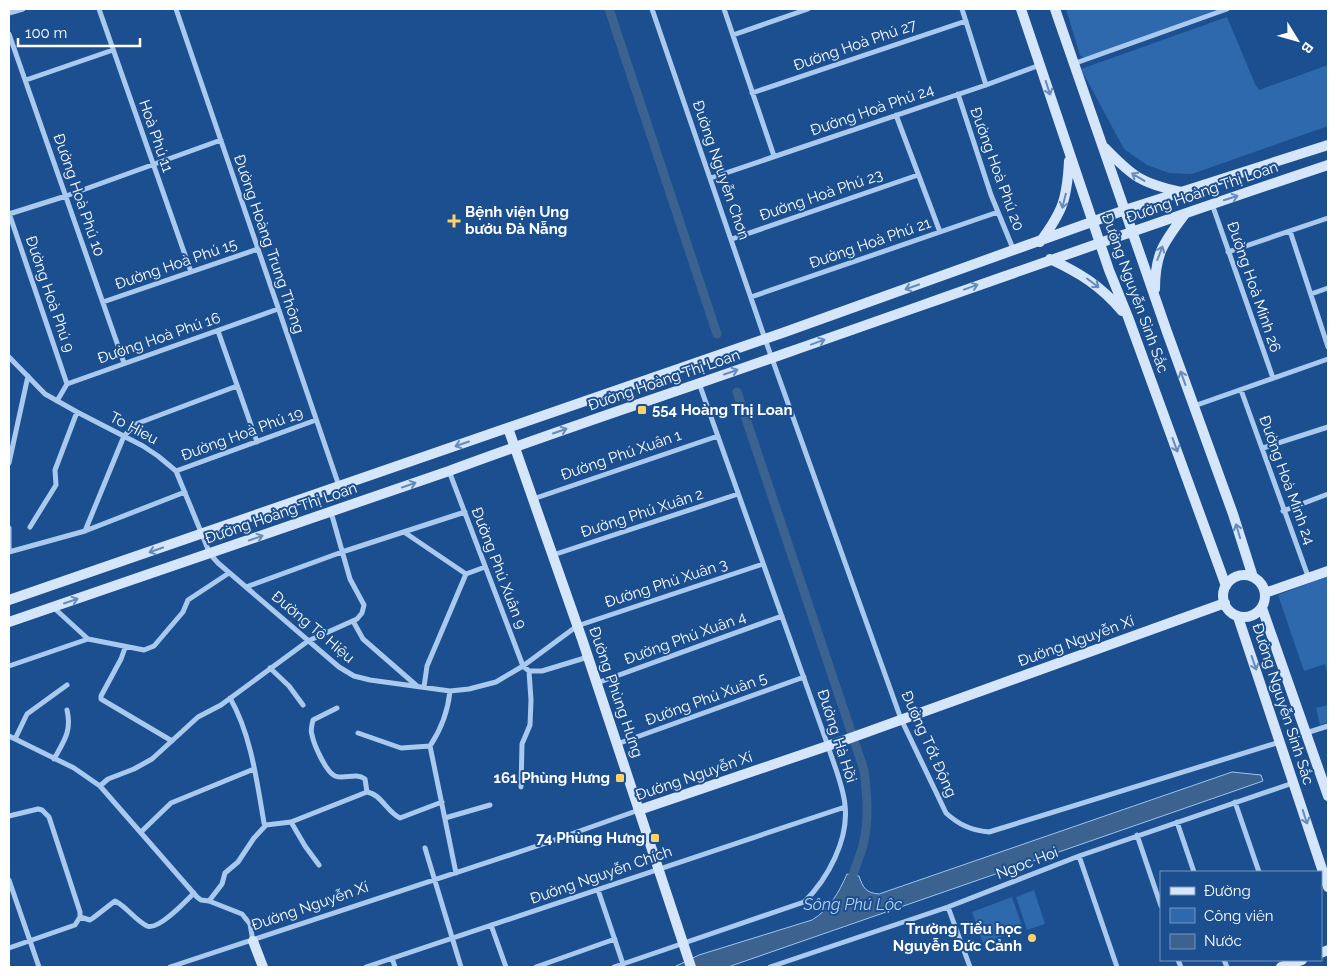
<svg xmlns="http://www.w3.org/2000/svg" width="1337" height="976" font-family="Raleway,sans-serif">
<style>
.green{fill:#2e69ad}
.water{fill:#3c6290;stroke:#9cc4f0}
.lines{fill:none;stroke-linecap:round;stroke-linejoin:round}
.canal{stroke:#3c6290;stroke-width:9}
.street{stroke:#a9c9ee;stroke-width:5}
.secondary{stroke:#d6e6fa;stroke-width:10}
.oneway{stroke:#668bba}
.poi-dot{fill:#ffd166;stroke:#1b4f8f;stroke-width:2}
.labels{text-anchor:middle;dominant-baseline:central;stroke-width:4;stroke-linejoin:round;paint-order:stroke}
.street-label{font-size:15px;fill:#fff;stroke:#1b4f8f}
.poi-label{font-size:15px;font-weight:bold;fill:#fff;stroke:#1b4f8f;text-anchor:end}
.water-label{font-size:16px;font-style:italic;fill:#b5d3f5;stroke:#1b4f8f}
</style>
<rect width="100%" height="100%" fill="#1b4f8f"/>
<path class="green" d="M1066,9H1215L1213,11L1086,58L1082,57L1080,55Z
M1227,17L1255,84L1259,90L1328,65V126L1192,174L1169,173L1147,165L1124,149L1081,69Z
M1328,576V674L1325,664L1304,671L1278,595Z
M1328,705V722L1320,725L1316,708Z
M1034,890L1045,924L1027,930L1016,897Z
M1012,897L1023,929L983,943L972,912Z"/>
<path class="water" d="M1232,772L1261,775L1263,781L728,967H674L699,955L812,920C830,909 839,892 847,874L859,876C863,888 866,893 879,894Z"/>
<g class="lines">
<path class="canal" d="M609,9L717,334
M737,392L864,770C867,794 869,817 864,841C862,852 856,864 853,875"/>
<path class="street" d="M99,9L191,272
M176,9L339,486
M652,9L765,339L901,719L946,813C959,825 971,830 989,832L1280,742
M724,9L774,156
M962,9L986,85
M9,13L23,9
M9,34L124,363
M733,35L808,9
M1073,64L1227,9
M26,80L113,50
M752,93L966,21
M958,94L991,195L1014,251
M896,115L940,232
M711,178L986,85L1040,65
M1212,204L1273,378
M9,213L67,384
M9,214L66,196L221,140
M1290,231L1328,347
M732,239L918,175
M1228,252L1328,218
M1311,294L1328,288
M751,297L998,212
M103,302L258,249
M218,331L257,442
M9,357L45,394L77,412L143,446L158,456L176,471L210,554L218,563L339,667L354,676L370,680L450,691L469,689L496,682L523,666L577,626L763,564
M1241,390L1309,579
M57,401L67,384L278,309
M1194,406L1328,359
M1263,448L1328,427
M9,463L28,376
M176,471L316,420
M449,471L523,666L529,671H542L588,657
M533,499L718,436
M1283,511L1328,494
M30,527L56,485L55,470L77,412
M9,528V549
M85,531L124,436L136,424L237,386
M404,532L466,574L427,666L424,687
M9,552L85,531L185,492
M553,555L738,494
M466,574L485,567
M246,587L342,552L465,512
M53,607L88,639
M353,621L363,639L417,686
M125,648L121,659L101,696V699L172,741
M9,666L88,639L144,650L154,646L183,612L188,600L229,573
M270,668L289,686L303,705
M597,683L782,616
M450,691C448,711 442,728 430,746L456,873
M230,698C251,734 257,782 264,823L266,825L291,822L367,792C381,794 387,812 400,818L442,802
M337,708L313,720C312,725 310,730 312,735C314,745 326,772 335,776C345,780 355,772 365,779L367,792
M358,733L401,748L430,746
M1306,733L1328,726
M9,736L74,768L100,786L197,897L201,900L209,901L242,914L250,924L253,941
M15,739L27,714L67,685
M617,744L804,677
M54,759C64,741 72,731 67,710
M100,786L108,779L134,769L152,759L198,717L221,705L308,641L357,619L362,613L364,605L350,579L331,512
M521,787L522,744L530,725L531,700L529,671
M1235,802L1259,872
M9,816L38,809L42,810L49,817L80,912V917L75,925L9,948
M445,818L490,805
M291,822L305,846L319,865
M1177,822L1194,872
M141,832L171,803L254,769
M1137,835L1161,906
M425,848L461,967
M1079,856L1117,967
M9,880L39,967
M598,890L623,964
M209,901L222,884L225,873L238,862L254,838L266,825
M948,907L970,967
M80,917L90,920L93,918L115,901C127,907 135,920 147,926C158,931 186,901 194,893
M491,925L506,967
M392,958L395,967
M1178,960L1181,967
M1224,960L1227,967
M170,967L543,844L639,810
M366,967L845,807
M536,967L615,939
M614,967L804,902C828,879 849,839 845,805C843,785 834,765 828,746L699,383
M770,967L948,907L1079,856L1293,783"/>
<path class="secondary" d="M1021,9L1109,270L1128,317L1226,586
M1055,9L1167,332L1233,514L1253,577
M1105,148C1133,177 1141,183 1181,192
M1040,242C1063,211 1067,199 1069,161
M1050,259C1080,273 1101,286 1122,311
M1155,289C1155,253 1164,242 1185,214
M508,428L582,639L691,967
M1223 596a21 21 0 1 1 42 0a21 21 0 1 1-42 0Z
M1265,593L1328,571
M9,600L785,332L1125,210L1328,145
M1262,608L1328,796
M1238,617L1328,887
M9,622L449,471C562,429 676,392 789,352C969,289 1148,225 1328,165
M639,810L845,740L1225,603
M253,941L263,967
M1321,953L1328,950
M1281,967L1302,960"/>
</g>
<defs><path id="oneway-shaft" d="M-6 0H5M1.5-3L5.5 0L1.5 3" fill="none" stroke-width="1.6" stroke-linecap="round" stroke-linejoin="round" transform="scale(1.25)"/></defs>
<g class="oneway">
<use href="#oneway-shaft" transform="translate(1048 88) rotate(72)"/>
<use href="#oneway-shaft" transform="translate(1138 177) rotate(-149)"/>
<use href="#oneway-shaft" transform="translate(1231 198) rotate(-18)"/>
<use href="#oneway-shaft" transform="translate(1064 201) rotate(104)"/>
<use href="#oneway-shaft" transform="translate(1160 253) rotate(-69)"/>
<use href="#oneway-shaft" transform="translate(1093 283) rotate(37)"/>
<use href="#oneway-shaft" transform="translate(912 287) rotate(161)"/>
<use href="#oneway-shaft" transform="translate(971 287) rotate(-20)"/>
<use href="#oneway-shaft" transform="translate(818 342) rotate(-20)"/>
<use href="#oneway-shaft" transform="translate(731 372) rotate(-19)"/>
<use href="#oneway-shaft" transform="translate(1183 378) rotate(-110)"/>
<use href="#oneway-shaft" transform="translate(560 431) rotate(-19)"/>
<use href="#oneway-shaft" transform="translate(462 444) rotate(161)"/>
<use href="#oneway-shaft" transform="translate(1175 445) rotate(70)"/>
<use href="#oneway-shaft" transform="translate(409 485) rotate(-19)"/>
<use href="#oneway-shaft" transform="translate(1238 531) rotate(-107)"/>
<use href="#oneway-shaft" transform="translate(256 538) rotate(-19)"/>
<use href="#oneway-shaft" transform="translate(156 550) rotate(161)"/>
<use href="#oneway-shaft" transform="translate(71 601) rotate(-19)"/>
<use href="#oneway-shaft" transform="translate(1254 663) rotate(71)"/>
<use href="#oneway-shaft" transform="translate(1305 817) rotate(72)"/>
</g>
<g class="poi-dot">
<path d="M451.5 213.5h5v5h5v5h-5v5h-5v-5h-5v-5h5z"/>
<rect x="637" y="405" width="10" height="10" rx="2.5"/>
<rect x="615" y="773" width="10" height="10" rx="2.5"/>
<rect x="650" y="833" width="10" height="10" rx="2.5"/>
<circle cx="1032" cy="938" r="5"/>
</g>
<g class="labels">
<g class="street-label">
<text transform="translate(855 45) rotate(-19)">Đường Hoà Phú 27</text>
<text transform="translate(872 110) rotate(-19)">Đường Hoà Phú 24</text>
<text transform="translate(156 136) rotate(71)">Hoà Phú 11</text>
<text transform="translate(997 169) rotate(70)">Đường Hoà Phú 20</text>
<text transform="translate(721 170) rotate(71)">Đường Nguyễn Chơn</text>
<text transform="translate(1202 192) rotate(-19)">Đường Hoàng Thị Loan</text>
<text transform="translate(79 195) rotate(71)">Đường Hoà Phú 10</text>
<text transform="translate(821 195) rotate(-19)">Đường Hoà Phú 23</text>
<text transform="translate(870 243) rotate(-19)">Đường Hoà Phú 21</text>
<text transform="translate(269 244) rotate(71)">Đường Hoàng Trung Thông</text>
<text transform="translate(176 264) rotate(-19)">Đường Hoà Phú 15</text>
<text transform="translate(1254 287) rotate(71)">Đường Hoà Minh 26</text>
<text transform="translate(1135 293) rotate(70)">Đường Nguyễn Sinh Sắc</text>
<text transform="translate(50 294) rotate(71)">Đường Hoà Phú 9</text>
<text transform="translate(159 338) rotate(-19)">Đường Hoà Phú 16</text>
<text transform="translate(664 380) rotate(-19)">Đường Hoàng Thị Loan</text>
<text transform="translate(134 428) rotate(28)">To Hieu</text>
<text transform="translate(242 434) rotate(-20)">Đường Hoà Phú 19</text>
<text transform="translate(621 455) rotate(-19)">Đường Phú Xuân 1</text>
<text transform="translate(1287 480) rotate(70)">Đường Hoà Minh 24</text>
<text transform="translate(281 513) rotate(-19)">Đường Hoàng Thị Loan</text>
<text transform="translate(642 513) rotate(-18)">Đường Phú Xuân 2</text>
<text transform="translate(499 568) rotate(69)">Đường Phú Xuân 9</text>
<text transform="translate(666 583) rotate(-18)">Đường Phú Xuân 3</text>
<text transform="translate(313 627) rotate(40)">Đường Tô Hiệu</text>
<text transform="translate(685 638) rotate(-20)">Đường Phú Xuân 4</text>
<text transform="translate(1076 641) rotate(-20)">Đường Nguyễn Xí</text>
<text transform="translate(616 692) rotate(71)">Đường Phùng Hưng</text>
<text transform="translate(706 699) rotate(-20)">Đường Phú Xuân 5</text>
<text transform="translate(1283 704) rotate(72)">Đường Nguyễn Sinh Sắc</text>
<text transform="translate(837 736) rotate(72)">Đường Hà Hồi</text>
<text transform="translate(929 744) rotate(66)">Đường Tốt Động</text>
<text transform="translate(694 776) rotate(-19)">Đường Nguyễn Xí</text>
<text transform="translate(1027 863) rotate(-21)">Ngoc Hoi</text>
<text transform="translate(601 875) rotate(-19)">Đường Nguyễn Chích</text>
<text transform="translate(310 906) rotate(-19)">Đường Nguyễn Xí</text>
</g>
<g class="poi-label">
<text x="465" y="212" text-anchor="start">Bệnh viện Ung<tspan x="465" dy="17">bướu Đà Nẵng</tspan></text>
<text x="652" y="410" text-anchor="start">554 Hoàng Thị Loan</text>
<text x="610" y="778">161 Phùng Hưng</text>
<text x="645" y="838">74 Phùng Hưng</text>
<text x="1022" y="929">Trường Tiểu học<tspan x="1022" dy="17">Nguyễn Đức Cảnh</tspan></text>
</g>
<g class="water-label">
<text x="853" y="904">Sông Phú Lộc</text>
</g>
</g>
<rect width="1337" height="976" fill="none" stroke="#ffffff" stroke-width="20"/>
<rect x="1160" y="871" width="162" height="90" fill="#1b4f8f" stroke="#7695bc"/>
<rect x="1170" y="887" width="25" height="8" fill="#d6e6fa" stroke="#7695bc"/>
<text x="1204" y="896" font-size="15" fill="#ffffff">Đường</text>
<rect x="1170" y="908" width="25" height="15" fill="#2e69ad" stroke="#7695bc"/>
<text x="1204" y="921" font-size="15" fill="#ffffff">Công viên</text>
<rect x="1170" y="934" width="25" height="15" fill="#3c6290" stroke="#7695bc"/>
<text x="1204" y="946" font-size="15" fill="#ffffff">Nước</text>
<g transform="translate(1297 40) rotate(127)" stroke="#1b4f8f" stroke-width="4" paint-order="stroke">
<path d="M0-4L9 19L0 12L-9 19Z" fill="#ffffff"/>
<text y="-8" font-size="14" font-weight="bold" text-anchor="middle" fill="#ffffff">B</text>
</g>
<path d="M18 38v8h122v-8" fill="none" stroke="#ffffff" stroke-width="2.5"/>
<text x="25" y="38" font-size="15" fill="#ffffff" stroke="#1b4f8f" stroke-width="4" paint-order="stroke">100 m</text>
</svg>
